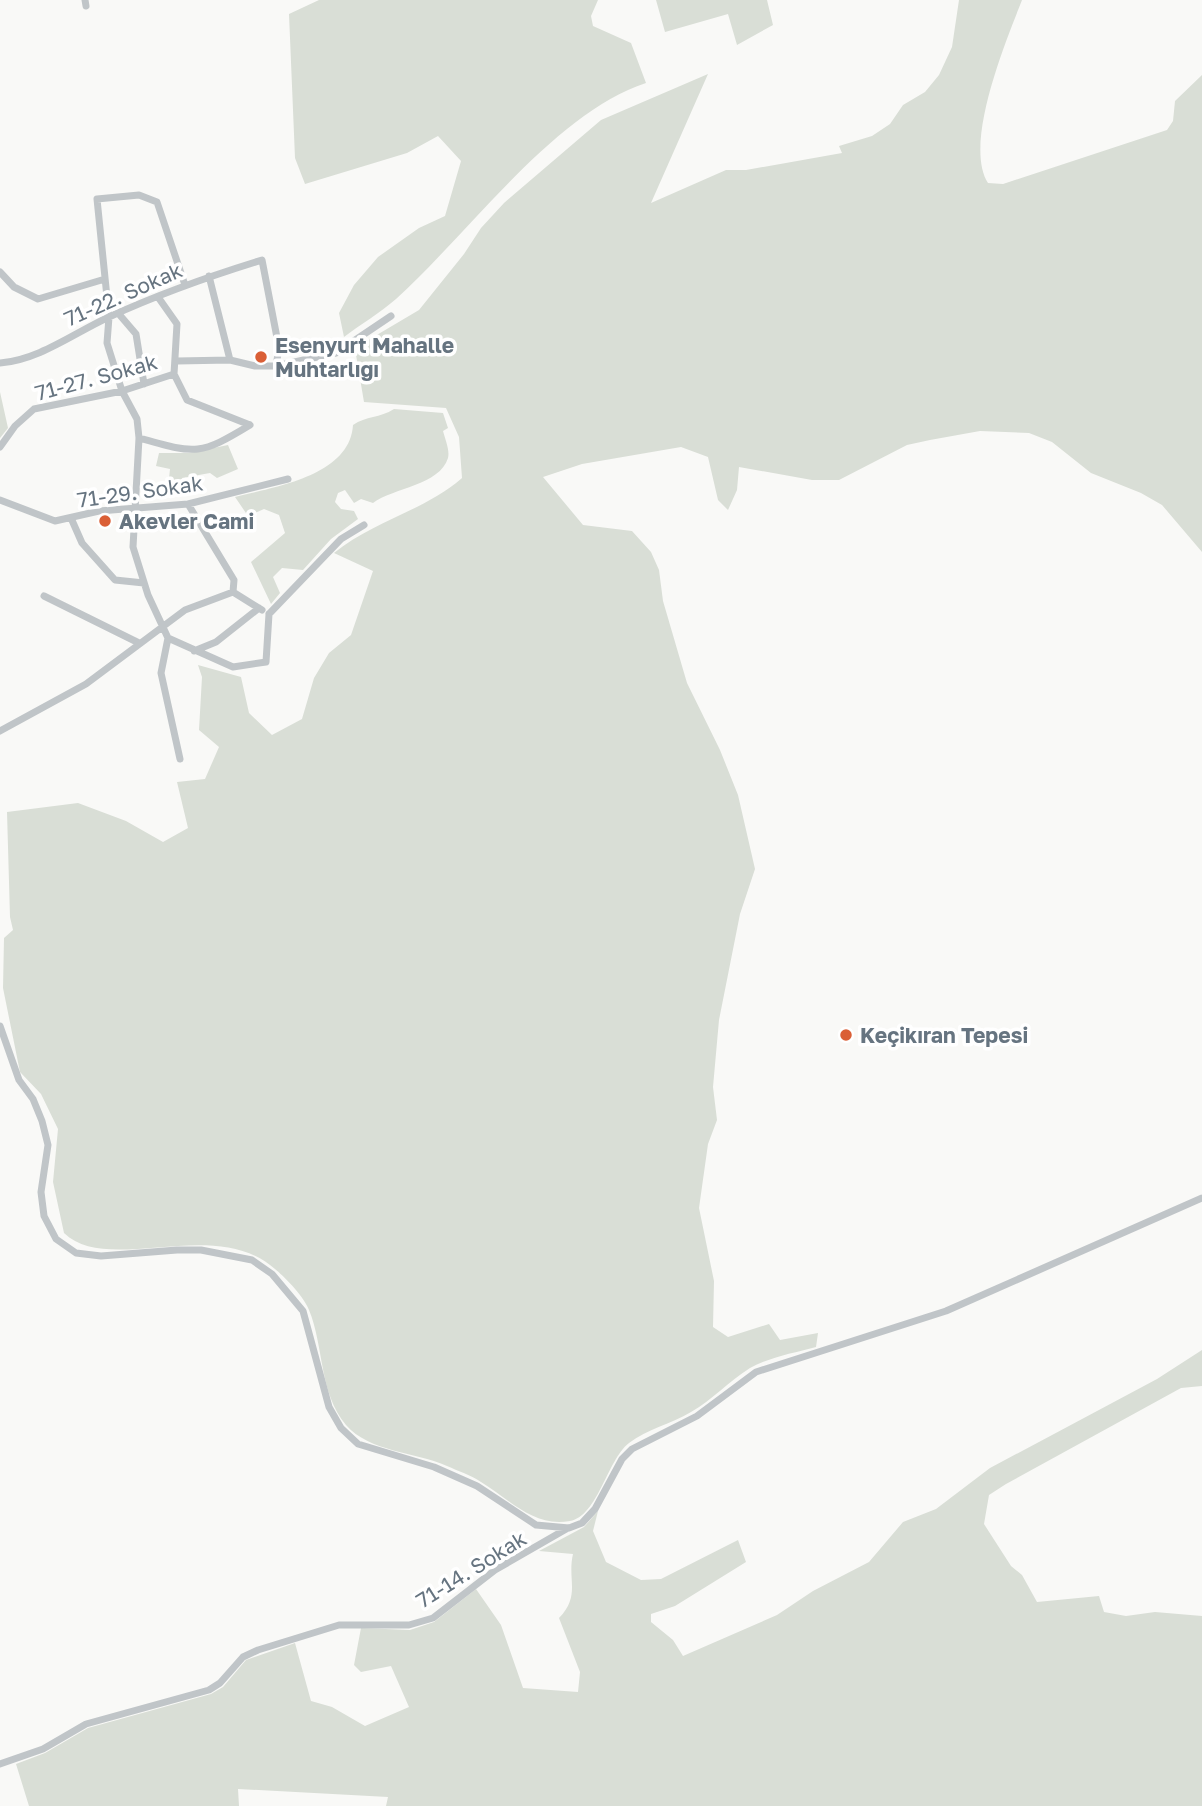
<svg xmlns="http://www.w3.org/2000/svg" width="1202" height="1806" font-family="'Golos Text',sans-serif">
<style>
.green{fill:#d9ded6}
.lines{fill:none;stroke-linecap:round;stroke-linejoin:round}
.minor{stroke:#c0c5c8;stroke-width:7}
.poi-dot{fill:#da5f36;stroke:#fff;stroke-width:2.5}
.labels{text-anchor:middle;dominant-baseline:central;stroke-width:7;stroke-linejoin:round;paint-order:stroke}
.street-label{font-size:21px;fill:#667480;stroke:#fff}
.poi-label{font-size:21px;font-weight:bold;fill:#667480;stroke:#fff;text-anchor:start}
</style>
<rect width="100%" height="100%" fill="#f9f9f7"/>
<path class="green" d="M319,0H598L591,16L593,26L631,43L646,83C554,113 468,234 396,299C380,313 361,324 344,337L339,313L354,285L378,257L419,228L445,216L461,161L438,136L407,153L305,184L295,158L289,14Z
M656,0H767L773,25L737,45L728,14L665,32Z
M959,0H1022C1006,41 963,144 988,183L1003,184L1167,130L1173,121L1175,101L1202,75V552L1162,505L1141,493L1091,473L1052,442L1029,433L980,431L930,440L907,445L839,480H812L739,467L737,490L728,510L718,500L708,457L681,447L582,464L543,477L583,525L632,531L651,552L659,570L663,601L687,683L720,750L738,795L755,869L740,914L719,1020L713,1087L717,1120L708,1144L699,1208L714,1281L713,1327L728,1337L769,1324L780,1340L818,1333L816,1347C794,1353 770,1357 750,1368C729,1381 712,1400 691,1412C671,1424 647,1429 629,1443C607,1460 598,1516 570,1521C534,1528 509,1499 481,1482C471,1475 458,1471 447,1466C416,1452 369,1452 346,1425C319,1393 324,1346 309,1310C304,1297 286,1278 275,1269C215,1215 108,1276 64,1233L53,1182L58,1129L41,1094L20,1072L3,988L4,938L13,930L10,917L7,812L78,803L126,821L163,842L188,828L177,782L205,779L219,747L199,730L202,677L198,665L241,677L249,713L272,735L302,719L314,678L329,653L351,635L373,571L334,553C373,521 424,511 462,478L459,437L446,408L364,402L356,355L370,339L419,310L464,254L481,228L504,203L601,120L708,74L651,203L726,170H746L842,153L839,146L872,136L890,124L903,105L925,92L939,75L952,47Z
M0,392L8,428L0,438Z
M394,409L443,413L448,428L443,431C445,439 450,450 448,458C440,485 393,488 373,503L361,499L354,503L345,490L338,493L335,502L341,509L354,511L358,519L331,539L303,570L282,568L273,577L280,593L271,604L251,562L285,533L279,515L264,509L248,516L235,497C274,487 350,476 353,425C366,416 380,418 394,409Z
M228,445L238,469L217,478L210,473L182,478L183,484L168,488L170,469L156,466L159,453H189Z
M1202,1350V1386L1181,1388L1006,1484L989,1495L984,1524L1011,1566L1022,1575L1037,1602L1099,1596L1104,1612L1126,1616L1155,1612L1202,1616V1806H386L388,1797L238,1789L239,1806H29L16,1764L45,1753L88,1728L211,1694L223,1687L246,1660L295,1643L311,1701L332,1707L365,1726L409,1707L391,1666L361,1672L354,1665L361,1628L410,1630L434,1622L476,1589L501,1625L523,1688L578,1692L580,1672L559,1618C581,1595 567,1580 573,1554L539,1551L584,1527L598,1511L593,1531L606,1562L641,1580L661,1579L738,1540L746,1562L675,1606L651,1614V1622L673,1640L683,1656L777,1615L813,1591L869,1562L903,1522L936,1509L990,1468L1157,1379Z"/>
<g class="lines">
<path class="minor" d="M85,0L86,6
M0,272L14,287L38,299L105,279
M209,276L230,360
M185,285L157,202L139,195L97,199L109,317L107,343L122,391L137,419L139,438L133,547L148,595L168,638L233,667L266,662L269,614
M158,297L177,324L174,374L187,400L250,425
M118,313L136,334L144,384
M177,361L230,360L255,366H276L336,353L391,316
M0,363C39,360 74,333 109,317C159,294 210,276 262,260L279,348L276,366
M139,438C196,454 199,456 250,425
M0,447L15,426L34,409L122,391L174,374
M0,500L55,521L99,511L188,504L288,479
M188,504L234,580L233,592
M71,518L82,543L115,580L144,583
M233,592L262,610
M44,596L139,643
M269,614L341,539L364,525
M168,638L161,673L180,759
M194,651L216,642L259,608
M0,731L86,684L185,610L233,592
M0,1026L19,1080L33,1099L42,1121L48,1145L41,1192L44,1216L56,1239L76,1253L101,1256L177,1250H201L252,1260L272,1274L303,1311L329,1407L341,1428L358,1444L434,1467L477,1486L536,1525L569,1528L582,1523L595,1509L622,1459L632,1449L697,1416L756,1372L946,1311L1202,1198
M0,1764L43,1749L86,1724L209,1690L220,1683L243,1657L258,1650L339,1625H409L433,1618L495,1570L568,1528"/>
</g>
<g class="poi-dot">
<circle cx="261" cy="357" r="7"/>
<circle cx="105" cy="521" r="7"/>
<circle cx="846" cy="1035" r="7"/>
</g>
<g class="labels">
<g class="street-label">
<text transform="translate(123 294) rotate(-24)">71-22. Sokak</text>
<text transform="translate(96 377) rotate(-15)">71-27. Sokak</text>
<text transform="translate(140 491) rotate(-8)">71-29. Sokak</text>
<text transform="translate(471 1569) rotate(-32)">71-14. Sokak</text>
</g>
<g class="poi-label">
<text x="275" y="345">Esenyurt Mahalle<tspan x="275" dy="24">Muhtarlığı</tspan></text>
<text x="119" y="521">Akevler Cami</text>
<text x="860" y="1035">Keçikıran Tepesi</text>
</g>
</g>
</svg>
